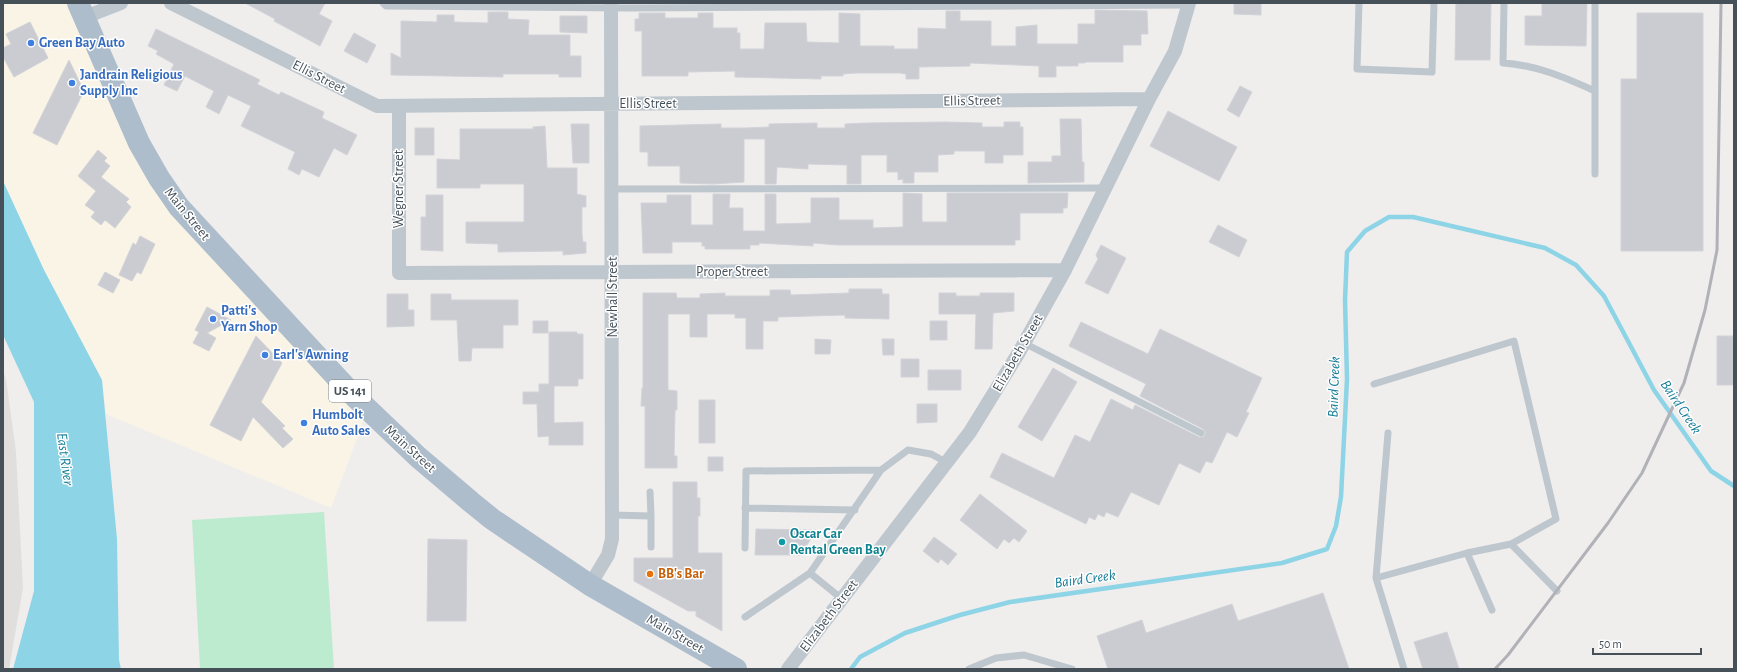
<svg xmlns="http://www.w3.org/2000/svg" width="1737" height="672" font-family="'Alegreya Sans',sans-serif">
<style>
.commercial{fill:#faf4e6}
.education{fill:#e1dede}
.green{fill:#bdebcf}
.water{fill:#8dd4e6}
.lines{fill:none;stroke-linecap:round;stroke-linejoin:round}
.stream{stroke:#8dd4e6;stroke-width:4.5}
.building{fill:#caccd2;stroke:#d1d3d8}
.service{stroke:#bec7ce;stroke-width:7}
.minor{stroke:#bec7ce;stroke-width:14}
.primary{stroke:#aebdcb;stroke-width:22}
.rail{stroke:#b0b2b7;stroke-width:3}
.shop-dot{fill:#3f7fe0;stroke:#fff;stroke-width:1.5}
.culture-dot{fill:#0f9aa8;stroke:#fff;stroke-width:1.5}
.food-dot{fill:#e8710a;stroke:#fff;stroke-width:1.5}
.labels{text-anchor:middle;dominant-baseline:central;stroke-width:3;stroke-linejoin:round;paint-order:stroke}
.shield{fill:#fff;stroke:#7e848b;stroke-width:1}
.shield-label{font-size:13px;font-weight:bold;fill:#465059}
.shop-label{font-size:14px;font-weight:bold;fill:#366cbe;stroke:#fff;text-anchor:start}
.street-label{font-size:14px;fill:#465059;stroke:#fff}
.culture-label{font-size:14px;font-weight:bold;fill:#0d838f;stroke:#fff;text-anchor:start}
.food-label{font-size:14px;font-weight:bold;fill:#c56008;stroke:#fff;text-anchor:start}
.water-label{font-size:15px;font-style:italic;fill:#157c97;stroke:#fff}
</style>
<rect width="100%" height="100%" fill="#f0eded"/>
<path class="commercial" d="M3,3H78L159,178L368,409L331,508L106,414L102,380L44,270L3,181Z"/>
<path class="education" d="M3,371L6,379L16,452L23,588L9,669H3Z"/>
<path class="green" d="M324,512L334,669H200L192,520Z"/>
<path class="water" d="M3,181L44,270L102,380L117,539L119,660L121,669H13L34,591V402L3,335Z"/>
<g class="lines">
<path class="stream" d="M851,669L860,657L905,633L960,615L1010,602L1282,563L1327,549L1336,526L1341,497L1347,379L1345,300L1347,252L1365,231L1389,217H1413L1545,248L1576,265L1604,296L1654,390L1711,471L1734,486"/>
</g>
<path class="building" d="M245,3H325L319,14L332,21L320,46L274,21L275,19Z
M1234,3H1261V15L1234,14Z
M1456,3H1491L1490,60H1455Z
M1542,3H1587L1586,46L1525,45V16H1542Z
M1095,10L1147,11L1148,34H1141V45H1123V62H1085V63H1078V66H1056V77H1039V66L970,63V66L919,67V79H906V74L900,73H856L843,74V76H821V79L735,77V71L688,72V76H642V31H635V19H639V13H665V18H698V13H713V28H737V33H740V49H764L765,23H806L807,42L839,43V13L860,14V46H894V49H918V28L946,29V11H960V21H991V46H1016V27L1037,25V44H1078V24H1095Z
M488,12H508V19L529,20L528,35H570V56H581V77H559V74H503V77L391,75V53L401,58V21L437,22V15H454V22L488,23Z
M1637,13H1703V251H1621V79H1637Z
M560,16H587V33L560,32Z
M30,22L48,58L14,77L3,57V48L11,44L6,34Z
M156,29L260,80L257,84L279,95L281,92L324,112L322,118L357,135L347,155L334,148L319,177L302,169L299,175L288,169L295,152L241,126L251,106L228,95L219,114L206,107L214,91L185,76L177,91L164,85L174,64L156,54L158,51L148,46Z
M354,33L376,45L367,63L344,51Z
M69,60L84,91L57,145L33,133Z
M1240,86L1252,92L1239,117L1227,110Z
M1168,111L1237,147L1219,181L1150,146Z
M1060,119H1081L1082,162H1084V182L1028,183V162H1052V156H1061Z
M945,122L982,123V127H1004V122H1020V127H1023V155H1003V163H985V151H954V154L938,155V172H914V183H903V179L898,180V172H887V155H861V184H847V165L808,164V169L777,167L776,184H765V139H744V182L713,184L680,183V166H648V152H640V126L721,124V128H745L769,127V124L817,123V128H845V124L866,123Z
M571,124H589V163H573Z
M545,126L547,168H577V194L586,196V207H582V235L583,242H586V253L563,255V251L498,252V244L466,243V222H524V184H480V188H437V159L460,160V129H533V127Z
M415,128H434V155H415Z
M98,150L107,158L104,161L110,166L101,177L129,199L126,202L131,207L115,228L105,220L101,225L91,217L95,212L85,205L96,191L78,176Z
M903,193L922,194V222H947V193H1068L1067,208H1063V213H1020V240H1015V245H837L813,243V246L759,243V245H750V249H705V246H702V242H672V253H643L641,203H667V195H691V225H713V194H730L729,208H743V231H765V194H776V224L811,223V198H839V220H873V228L903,227Z
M426,195H443V251L421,250V217H426Z
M1218,225L1247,240L1239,257L1209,242Z
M140,236L155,244L141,274L137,272L132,281L119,275L133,243L136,245Z
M1101,245L1126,258L1108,294L1085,283L1098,259L1096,255Z
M105,272L120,280L113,293L98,285Z
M849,289H882V294H889V319L845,318V315L778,317V321H763V349H746V318H735V314H707V337H690V314H668V390L677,391V410H675L674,456H677V468H645V406H641L642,388H643V293H676L677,298H700V294L725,293V296H770V290H790L791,295L849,293Z
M939,293H956V296H980V293H1014V311L993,313L992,349H975L976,314H939Z
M387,294H408V310H414V326L387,327Z
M431,294H451V300H518V325H503V348H472L471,361H459L457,320H431Z
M207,307L231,320L207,333L216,338L209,351L193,343L199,332L195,330Z
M533,321H548V333H533Z
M930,321H947V340H930Z
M1081,322L1148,354L1160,329L1262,378L1246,412L1249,413L1237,437L1227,432L1212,463L1206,461L1200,473L1179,463L1159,505L1131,492L1118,517L1106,512L1104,517L1098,514L1095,520L1089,517L1086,524L990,477L1002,453L1054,478L1075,435L1090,442L1111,399L1133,410L1135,405L1199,437H1203L1206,433L1203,429L1140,396L1146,384L1069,346Z
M549,332H577V334H583V379H578V386H554V423L583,422V445H549V436L538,437L537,404H523V392H539V384H549Z
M256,336L282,363L261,402L285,426L282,428L293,439L283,448L253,417L241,441L210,425Z
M1717,336H1734V385H1717Z
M815,339L831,340L830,354H815Z
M882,339H894V355H883Z
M901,359H919V377H901Z
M1053,368L1077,382L1042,441L1018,427Z
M928,370H961V390H928Z
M699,400H715V443H699Z
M917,404H937V422L917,423Z
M708,457H723V471H708Z
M673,482H697V498H700V516H698V553H722V631L696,616V611H688L634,581V558H673Z
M980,494L1027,531L1019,542L1014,538L1009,543L1004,539L997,549L960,520Z
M756,529L816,530L801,555H755Z
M934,537L957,554L948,565L941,559L938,563L923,551Z
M428,539L467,540L466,621H427Z
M1323,593L1349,669H1108L1097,636L1142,620L1146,633L1232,604L1238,621Z
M1447,632L1459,669H1423L1414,642Z"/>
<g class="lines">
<path class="service" d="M383,3L386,6L629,8L1188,5
M1359,3L1357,69L1432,72L1434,3
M1504,3L1503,63C1536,65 1564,77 1595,91
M1595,3V174
M613,189L1105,188
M1024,343L1201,433
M1374,384L1514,341L1556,519L1511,544L1467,553L1376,578L1388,433
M650,492L651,516
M745,508L855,510
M612,515L651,516V547
M1511,544L1557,591
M745,548L746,471L881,470
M1467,553L1492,610
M810,573L842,599
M1376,578L1404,669
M745,617L810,573L881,470L908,450L931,454L946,462
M969,669L996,658L1024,655L1072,669"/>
<path class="minor" d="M171,3L377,106L1149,99
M85,17L121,3
M399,106V273L1065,270
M590,585L608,555L612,539L611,3
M788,669L970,432L1018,354L1065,270L1149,99L1175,51L1189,3"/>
<path class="primary" d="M78,3L139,143L159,178L179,207L355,397L418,457L471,502L492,519L590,585L736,669"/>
<path class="rail" d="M1495,669L1508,655L1608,523L1642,473L1684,383L1705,310L1717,250L1721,3"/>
</g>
<g class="shop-dot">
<circle cx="31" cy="43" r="4"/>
<circle cx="72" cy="83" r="4"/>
<circle cx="213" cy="319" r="4"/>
<circle cx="265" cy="355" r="4"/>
<circle cx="304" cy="423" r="4"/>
</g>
<circle class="culture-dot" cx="782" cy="542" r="4"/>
<circle class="food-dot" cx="650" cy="574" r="4"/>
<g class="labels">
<rect class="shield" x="329" y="380" width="42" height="22" rx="3"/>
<g class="shield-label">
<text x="350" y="391">US 141</text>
</g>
<g class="shop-label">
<text x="39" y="43">Green Bay Auto</text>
<text x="80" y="75">Jandrain Religious<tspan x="80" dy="16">Supply Inc</tspan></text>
<text x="221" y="311">Patti's<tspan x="221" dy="16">Yarn Shop</tspan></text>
<text x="273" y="355">Earl's Awning</text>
<text x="312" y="415">Humbolt<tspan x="312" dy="16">Auto Sales</tspan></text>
</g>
<g class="street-label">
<text transform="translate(319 77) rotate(27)">Ellis Street</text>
<text transform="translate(972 101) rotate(-1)">Ellis Street</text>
<text x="648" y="104">Ellis Street</text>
<text transform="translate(399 189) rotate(-90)">Wegner Street</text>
<text transform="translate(187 214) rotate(51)">Main Street</text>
<text x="732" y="272">Proper Street</text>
<text transform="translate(613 297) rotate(-90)">Newhall Street</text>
<text transform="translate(1018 353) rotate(-60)">Elizabeth Street</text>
<text transform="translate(410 449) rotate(42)">Main Street</text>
<text transform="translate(829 616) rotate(-53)">Elizabeth Street</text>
<text transform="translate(675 634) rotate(30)">Main Street</text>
</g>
<g class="culture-label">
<text x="790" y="534">Oscar Car<tspan x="790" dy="16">Rental Green Bay</tspan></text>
</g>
<g class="food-label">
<text x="658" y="574">BB's Bar</text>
</g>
<g class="water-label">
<text transform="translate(1334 387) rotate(-88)">Baird Creek</text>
<text transform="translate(1681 407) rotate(56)">Baird Creek</text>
<text transform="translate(65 459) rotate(82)">East River</text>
<text transform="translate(1085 579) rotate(-8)">Baird Creek</text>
</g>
</g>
<rect width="1737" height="672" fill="none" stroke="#465059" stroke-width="8"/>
<path d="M1593 648v6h108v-6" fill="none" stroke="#465059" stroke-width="2"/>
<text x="1599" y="648" font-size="12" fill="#465059" stroke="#ffffff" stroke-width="3" paint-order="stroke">50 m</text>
</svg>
